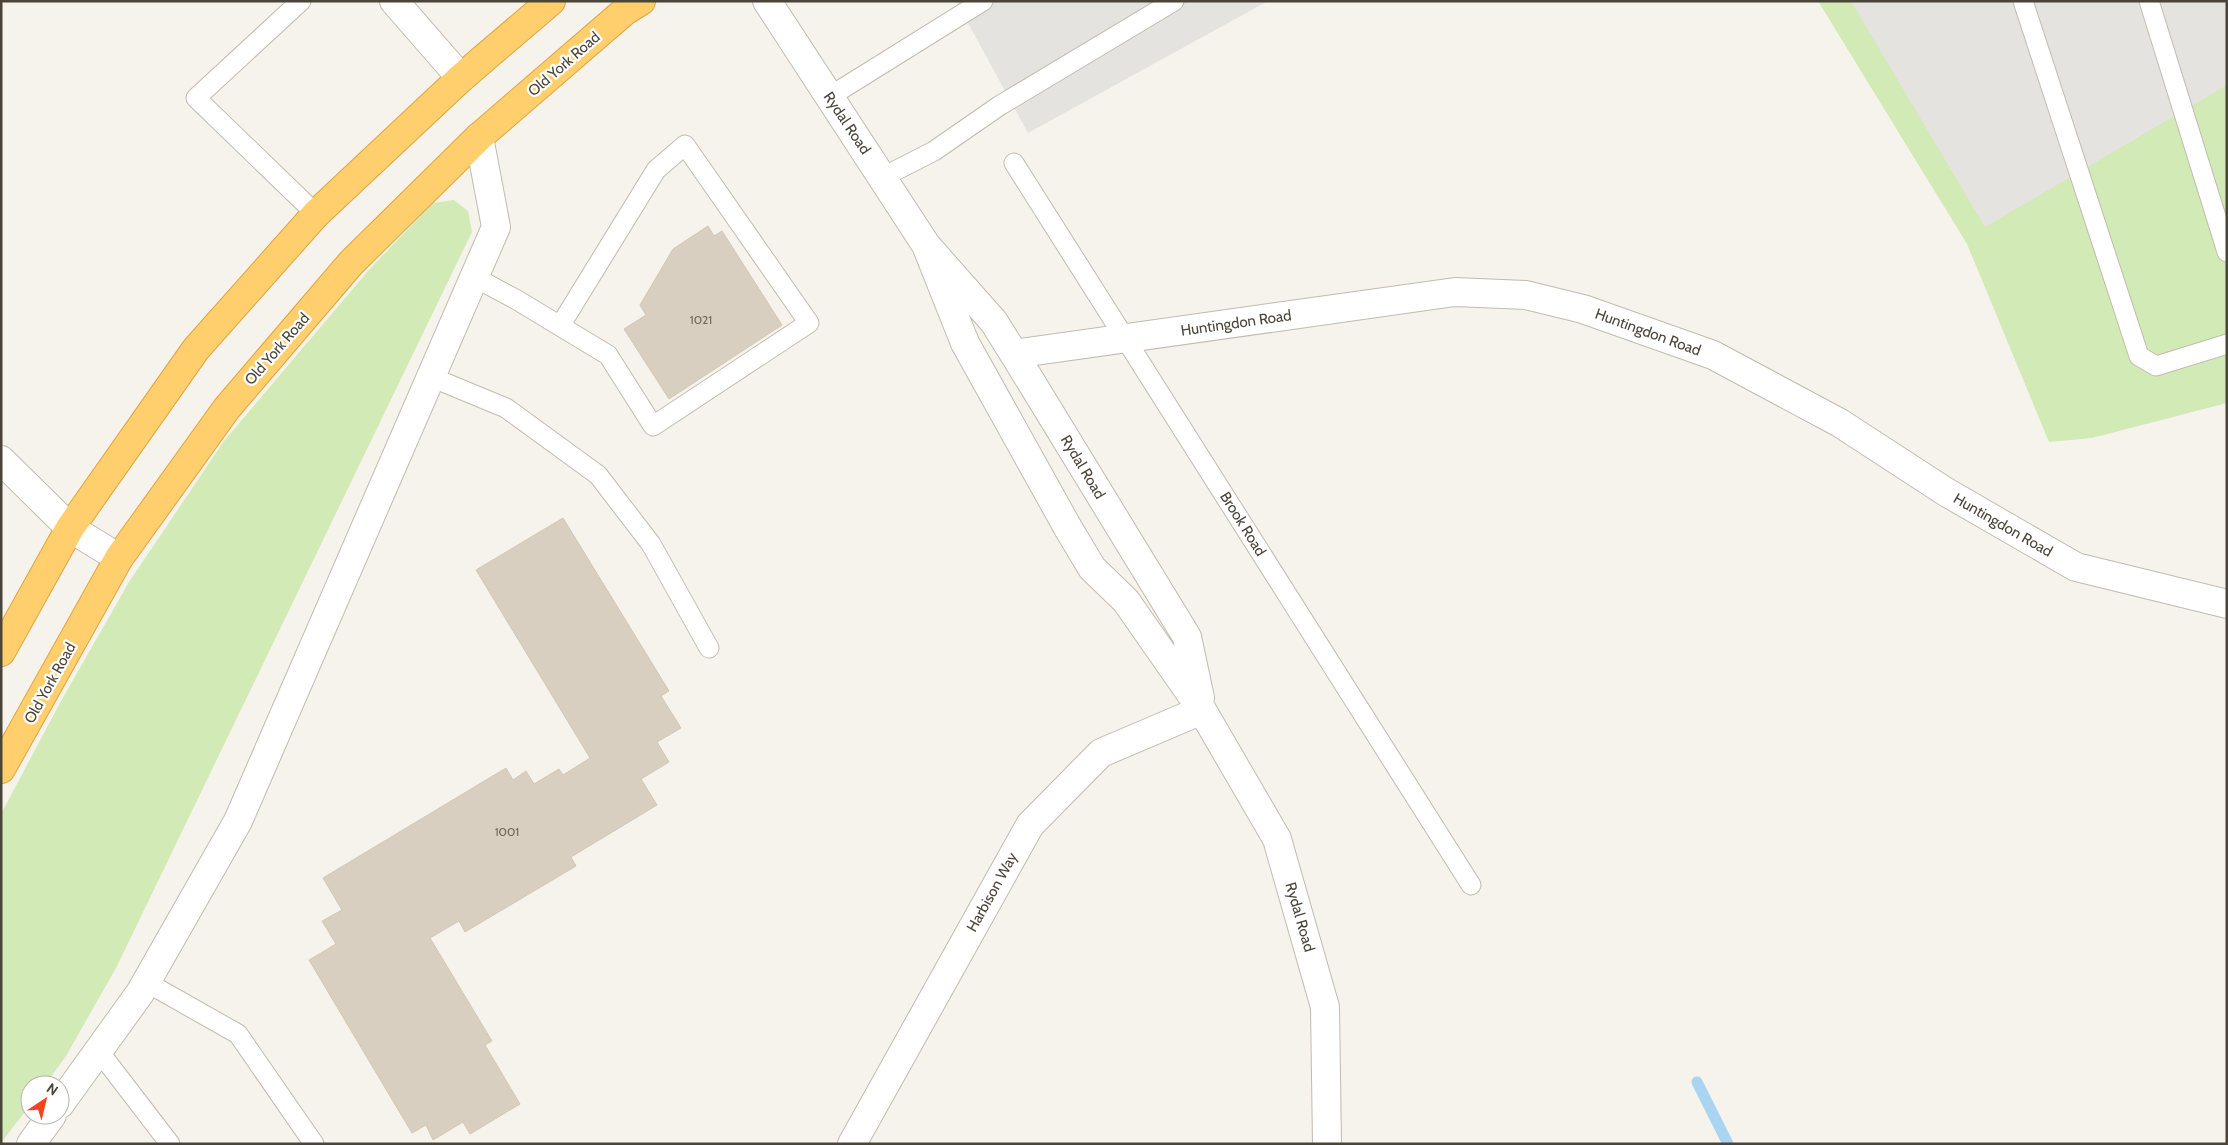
<svg xmlns="http://www.w3.org/2000/svg" width="2228" height="1145" font-family="Cabin,sans-serif">
<style>
.green{fill:#d2eab5}
.parking{fill:#e5e3e0}
.lines{fill:none;stroke-linecap:round;stroke-linejoin:round}
.stream{stroke:#a9d4f2;stroke-width:11}
.building{fill:#d8cfc1;stroke:#d3c7b4}
.lane-casing{stroke:#c2bbae;stroke-width:21}
.street-casing{stroke:#c2bbae;stroke-width:30}
.highway-casing{stroke:#e0a43c;stroke-width:30}
.lane{stroke:#fff;stroke-width:19}
.street{stroke:#fff;stroke-width:28}
.highway{stroke:#ffcf6e;stroke-width:28}
.labels{text-anchor:middle;dominant-baseline:central;stroke-width:4.5;stroke-linejoin:round;paint-order:stroke}
.number-label{font-size:12px;fill:#6e675b}
.street-label{font-size:15px;fill:#4b4439;stroke:#fff}
</style>
<rect width="100%" height="100%" fill="#f6f3ec"/>
<path class="green" d="M1818,1H2227V403L2092,438L2049,442L1967,244Z
M454,200L468,211L472,232L116,968L66,1056L45,1085H30V1105L1,1143V814L61,701L129,582L224,441L368,271L433,203Z"/>
<path class="parking" d="M956,1H1268L1028,133Z
M1851,1H2227V85L1985,227Z"/>
<g class="lines">
<path class="stream" d="M1697,1082L1728,1144"/>
</g>
<path class="building" d="M708,226L714,236L722,231L782,325L669,399L624,329L646,315L640,305L673,249Z
M563,518L669,691L661,696L681,728L657,742L669,762L641,779L657,805L571,857L576,866L465,932L459,921L430,938L492,1041L485,1045L520,1104L470,1134L463,1122L433,1140L426,1125L412,1133L309,960L336,944L322,921L342,910L323,878L506,768L513,780L526,771L534,784L559,769L563,775L590,758L476,570Z"/>
<g class="lines">
<g class="lane-casing">
<path id="lane" d="M301,1L196,98L316,214
M2023,1L2139,356L2156,366L2227,344
M2149,1L2227,252
M829,97L983,1
M1014,163L1471,885
M883,177L934,151L999,106L1174,1
M474,277L517,300L608,355L653,426L809,323L685,145L656,170L560,326
M431,377L506,408L598,475L651,544L709,648
M146,982L238,1034L314,1144
M98,1050L170,1144"/>
</g>
<g class="street-casing">
<path id="street" d="M394,1L461,78
M767,1L926,245L994,322L1014,354L1187,637L1200,698
M926,245L965,343L1068,528L1092,568L1126,601L1202,710L1277,839L1325,1007L1327,1144
M1014,354L1455,292L1526,295L1583,309L1713,355L1840,423L1946,492L2076,567L2227,604
M1,460L70,528L119,558
M60,1104L140,993L238,821L496,227L479,137
M31,1144L52,1115
M852,1144L1030,825L1101,753L1202,710"/>
</g>
<g class="highway-casing">
<path id="highway" d="M1,652L70,528L196,349L316,214L461,78L551,1
M1,769L119,558L227,408L351,263L479,137L625,11L641,1"/>
</g>
<use href="#lane" class="lane"/>
<use href="#street" class="street"/>
<use href="#highway" class="highway"/>
</g>
<g class="labels">
<g class="number-label">
<text x="701" y="319">1021</text>
<text x="507" y="831">1001</text>
</g>
<g class="street-label">
<text transform="translate(564 64) rotate(-41)">Old York Road</text>
<text transform="translate(847 123) rotate(56)">Rydal Road</text>
<text transform="translate(1236 323) rotate(-8)">Huntingdon Road</text>
<text transform="translate(1648 332) rotate(20)">Huntingdon Road</text>
<text transform="translate(277 349) rotate(-49)">Old York Road</text>
<text transform="translate(1083 467) rotate(59)">Rydal Road</text>
<text transform="translate(1243 524) rotate(58)">Brook Road</text>
<text transform="translate(2003 525) rotate(30)">Huntingdon Road</text>
<text transform="translate(50 683) rotate(-61)">Old York Road</text>
<text transform="translate(992 892) rotate(-61)">Harbison Way</text>
<text transform="translate(1300 917) rotate(74)">Rydal Road</text>
</g>
</g>
<rect width="2228" height="1145" fill="none" stroke="#4b4439" stroke-width="5"/>
<g transform="translate(45 1100) rotate(35)"><circle r="24" fill="#ffffff" stroke="#b7b4b0"/>
<path d="M0-4L9 19L0 12L-9 19Z" fill="#fc3f1d"/>
<text y="-8" font-size="14" font-weight="bold" text-anchor="middle" fill="#4b4439">N</text>
</g>
</svg>
